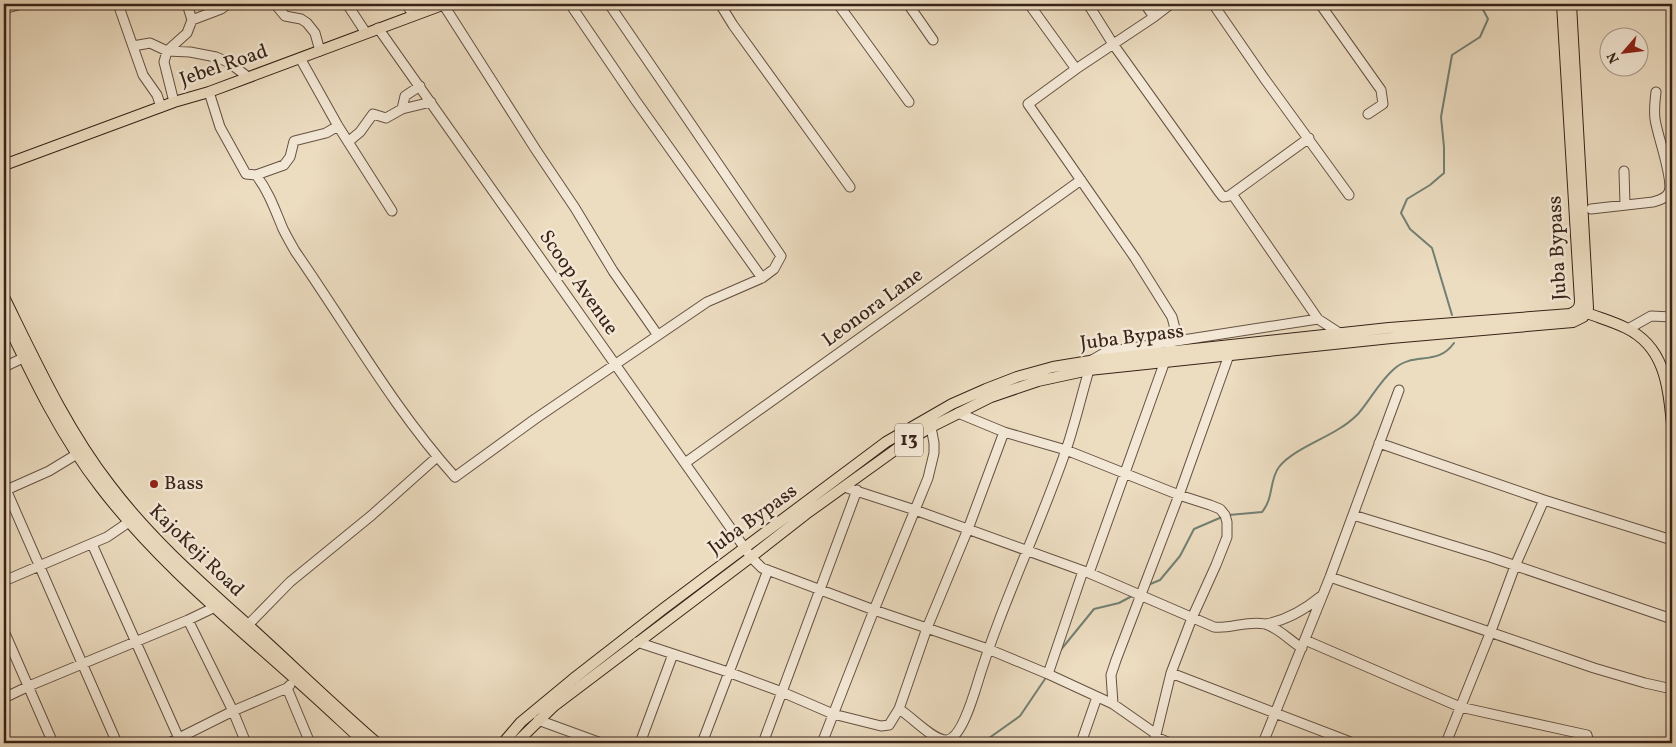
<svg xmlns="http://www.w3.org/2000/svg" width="1676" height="747" font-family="Vollkorn,serif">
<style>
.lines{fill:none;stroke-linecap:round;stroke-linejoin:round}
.stream{stroke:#727f73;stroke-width:2}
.minor-casing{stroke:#655142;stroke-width:11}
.major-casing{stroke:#382318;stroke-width:12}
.minor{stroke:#f3e8d6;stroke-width:9}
.major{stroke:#ecdcc0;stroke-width:10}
.poi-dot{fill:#8f2418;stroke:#f3e8d6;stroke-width:2}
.labels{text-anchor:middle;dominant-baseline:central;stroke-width:5;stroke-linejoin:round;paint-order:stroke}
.shield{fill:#f3e8d6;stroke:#705e51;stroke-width:1}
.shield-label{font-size:19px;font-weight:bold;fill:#382318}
.street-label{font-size:20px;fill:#382318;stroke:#f3e8d6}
.poi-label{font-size:20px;fill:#382318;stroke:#f3e8d6;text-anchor:start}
</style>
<rect width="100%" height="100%" fill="#ecdcc0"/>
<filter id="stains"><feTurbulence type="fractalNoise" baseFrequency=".004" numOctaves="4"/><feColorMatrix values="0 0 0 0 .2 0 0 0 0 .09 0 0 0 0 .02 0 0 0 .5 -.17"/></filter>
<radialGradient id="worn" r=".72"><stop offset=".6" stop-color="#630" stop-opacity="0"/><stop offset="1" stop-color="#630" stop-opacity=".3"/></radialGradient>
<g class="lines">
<path class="stream" d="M1452,315L1432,248L1410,229L1401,213L1407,199L1430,185L1444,173V147L1441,117L1452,55L1480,37L1488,19L1480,4
M1229,515L1262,512C1274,498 1269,480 1279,467C1290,452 1321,440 1337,430C1344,426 1352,420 1358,414C1371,399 1379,382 1394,369C1414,351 1437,367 1454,343
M1148,585L1160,580L1180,556L1194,529L1222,517
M1059,652L1094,609L1119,603L1132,596
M982,743L1020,716L1047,676"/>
<g class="minor-casing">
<path id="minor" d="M118,4L143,75L157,95L161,107
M275,4L285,16L301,19L307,23L315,33L320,51
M347,4L366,33
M406,4L414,15
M443,4L536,150L575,208L613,271L657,334
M570,4L636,101L762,278
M720,4L733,25L850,187
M838,4L909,102
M908,4L933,40
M1029,4L1076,69
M1088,4L1113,44L1219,192L1223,197L1229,196L1309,138
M1145,4L1154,17
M1213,4L1264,78L1349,195
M1320,4L1381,90L1383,104L1368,114
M4,9L21,4
M192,20L221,9L228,4
M378,28L751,557L762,568L874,610L988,649L1048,674L1113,704L1156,734
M133,46L150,43L167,51L190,52L216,57L228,62L248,77
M300,58L338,126L392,211
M209,92L220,127L246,174L256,175C269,192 275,210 283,229C287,237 291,244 295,251C348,327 393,408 455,477L535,419L707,302L762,278L774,269L781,256L609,4
M174,102L164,62L167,51L187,33L192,20L187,4
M402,109L405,96L420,86
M348,142L360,132L373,114L386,118L402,109L431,102
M1624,171L1625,205
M256,175L284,165L290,157L294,141L326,133L338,126
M1232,194L1318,319L1341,334
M1591,209L1653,202C1659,200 1666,199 1669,192C1674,179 1657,135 1655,119C1654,111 1655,100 1656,92
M1628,329L1651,316L1672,317
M1092,360L1106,352L1318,319
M4,367L23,358
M958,413L1004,432L1066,450L1179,495L1210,505L1220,509L1225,515L1227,522V537L1216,565L1192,618L1171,673L1154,743
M1379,443L1544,500
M685,463L1081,180
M4,485L117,743
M844,487L915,510L1089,573L1214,627C1231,629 1248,620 1265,624C1279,628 1290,641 1302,648
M4,491L49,471L77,454
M1353,515L1490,557L1672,619
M92,544L181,743
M1089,573L1165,361L1178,340L1172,317L1135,258L1028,104L1076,69L1154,17L1171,4
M1330,577L1594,668L1645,683L1672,689
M4,581L107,537L129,522
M188,620L233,711L246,743
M1266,624C1287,620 1303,611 1320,597
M248,625L290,582L372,515L437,457
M4,631L53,743
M1305,640L1460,707L1587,735L1589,743
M637,642L728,672L782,692L833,714L881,726L889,725L899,709L927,628L968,529L1004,432
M1171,673L1353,743
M1048,674L1083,571
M290,685L287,688L310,743
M4,698L29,686L188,620L213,608
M1113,704L1111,675L1116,660L1179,495L1229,355
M899,709C911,716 933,741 947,740C961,738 972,700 976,688C1000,607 1038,531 1066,450C1075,424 1081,397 1089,370
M538,720L601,743
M1156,737L1170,743
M169,743L233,711L287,688
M640,743L673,654
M702,743L768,570
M763,743L857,490
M822,743L874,610L928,478L934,453V443L931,427
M1081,743L1097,697
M1263,743L1330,577L1399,390
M1446,743L1491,631L1515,566L1544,500L1672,540"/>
</g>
<g class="major-casing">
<path id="major" d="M4,165L174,102L209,92L445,4
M4,297C36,362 66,428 110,485C150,538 199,581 248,625C291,664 333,705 377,743
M1582,314L1587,313C1600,318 1614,322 1626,328C1665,347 1668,386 1672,424
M4,317C32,376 61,437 101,488C158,562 227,618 295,679C319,700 342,722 365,743
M503,743L521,722L573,679L663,609L886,442L952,404L986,389L1017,377L1053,367L1102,359L1389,328L1570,314C1577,311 1580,308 1580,301L1562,4
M516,743L554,706L751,557L806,514L909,440L931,427L991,397L1038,381L1089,370L1391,338L1573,322L1583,317L1588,308L1571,4"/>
</g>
<use href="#minor" class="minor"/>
<use href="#major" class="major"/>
</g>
<circle class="poi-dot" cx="154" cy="484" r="5"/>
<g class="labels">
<rect class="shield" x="895" y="423.5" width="28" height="33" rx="4"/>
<g class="shield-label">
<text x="909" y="440">13</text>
</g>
<g class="street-label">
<text transform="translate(224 66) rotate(-19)">Jebel Road</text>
<text transform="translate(1558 248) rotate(-93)">Juba Bypass</text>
<text transform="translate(578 283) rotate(55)">Scoop Avenue</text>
<text transform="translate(873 308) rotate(-36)">Leonora Lane</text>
<text transform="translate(1132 338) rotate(-7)">Juba Bypass</text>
<text transform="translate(753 520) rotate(-36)">Juba Bypass</text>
<text transform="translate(196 551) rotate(44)">KajoKeji Road</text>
</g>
<g class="poi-label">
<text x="164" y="484">Bass</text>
</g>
</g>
<rect width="1676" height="747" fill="none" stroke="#ecdcc0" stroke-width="20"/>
<rect x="5" y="5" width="1666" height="737" fill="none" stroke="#382318" stroke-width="2.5"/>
<rect x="10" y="10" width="1656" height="727" fill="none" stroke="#382318"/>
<g transform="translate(1624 52) rotate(242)"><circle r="24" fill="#f3e8d6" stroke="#a8998a"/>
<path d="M0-4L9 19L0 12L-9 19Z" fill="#8f2418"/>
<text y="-8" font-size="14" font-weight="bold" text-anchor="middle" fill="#382318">N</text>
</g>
<rect width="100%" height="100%" filter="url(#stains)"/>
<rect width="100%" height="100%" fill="url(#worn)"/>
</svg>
